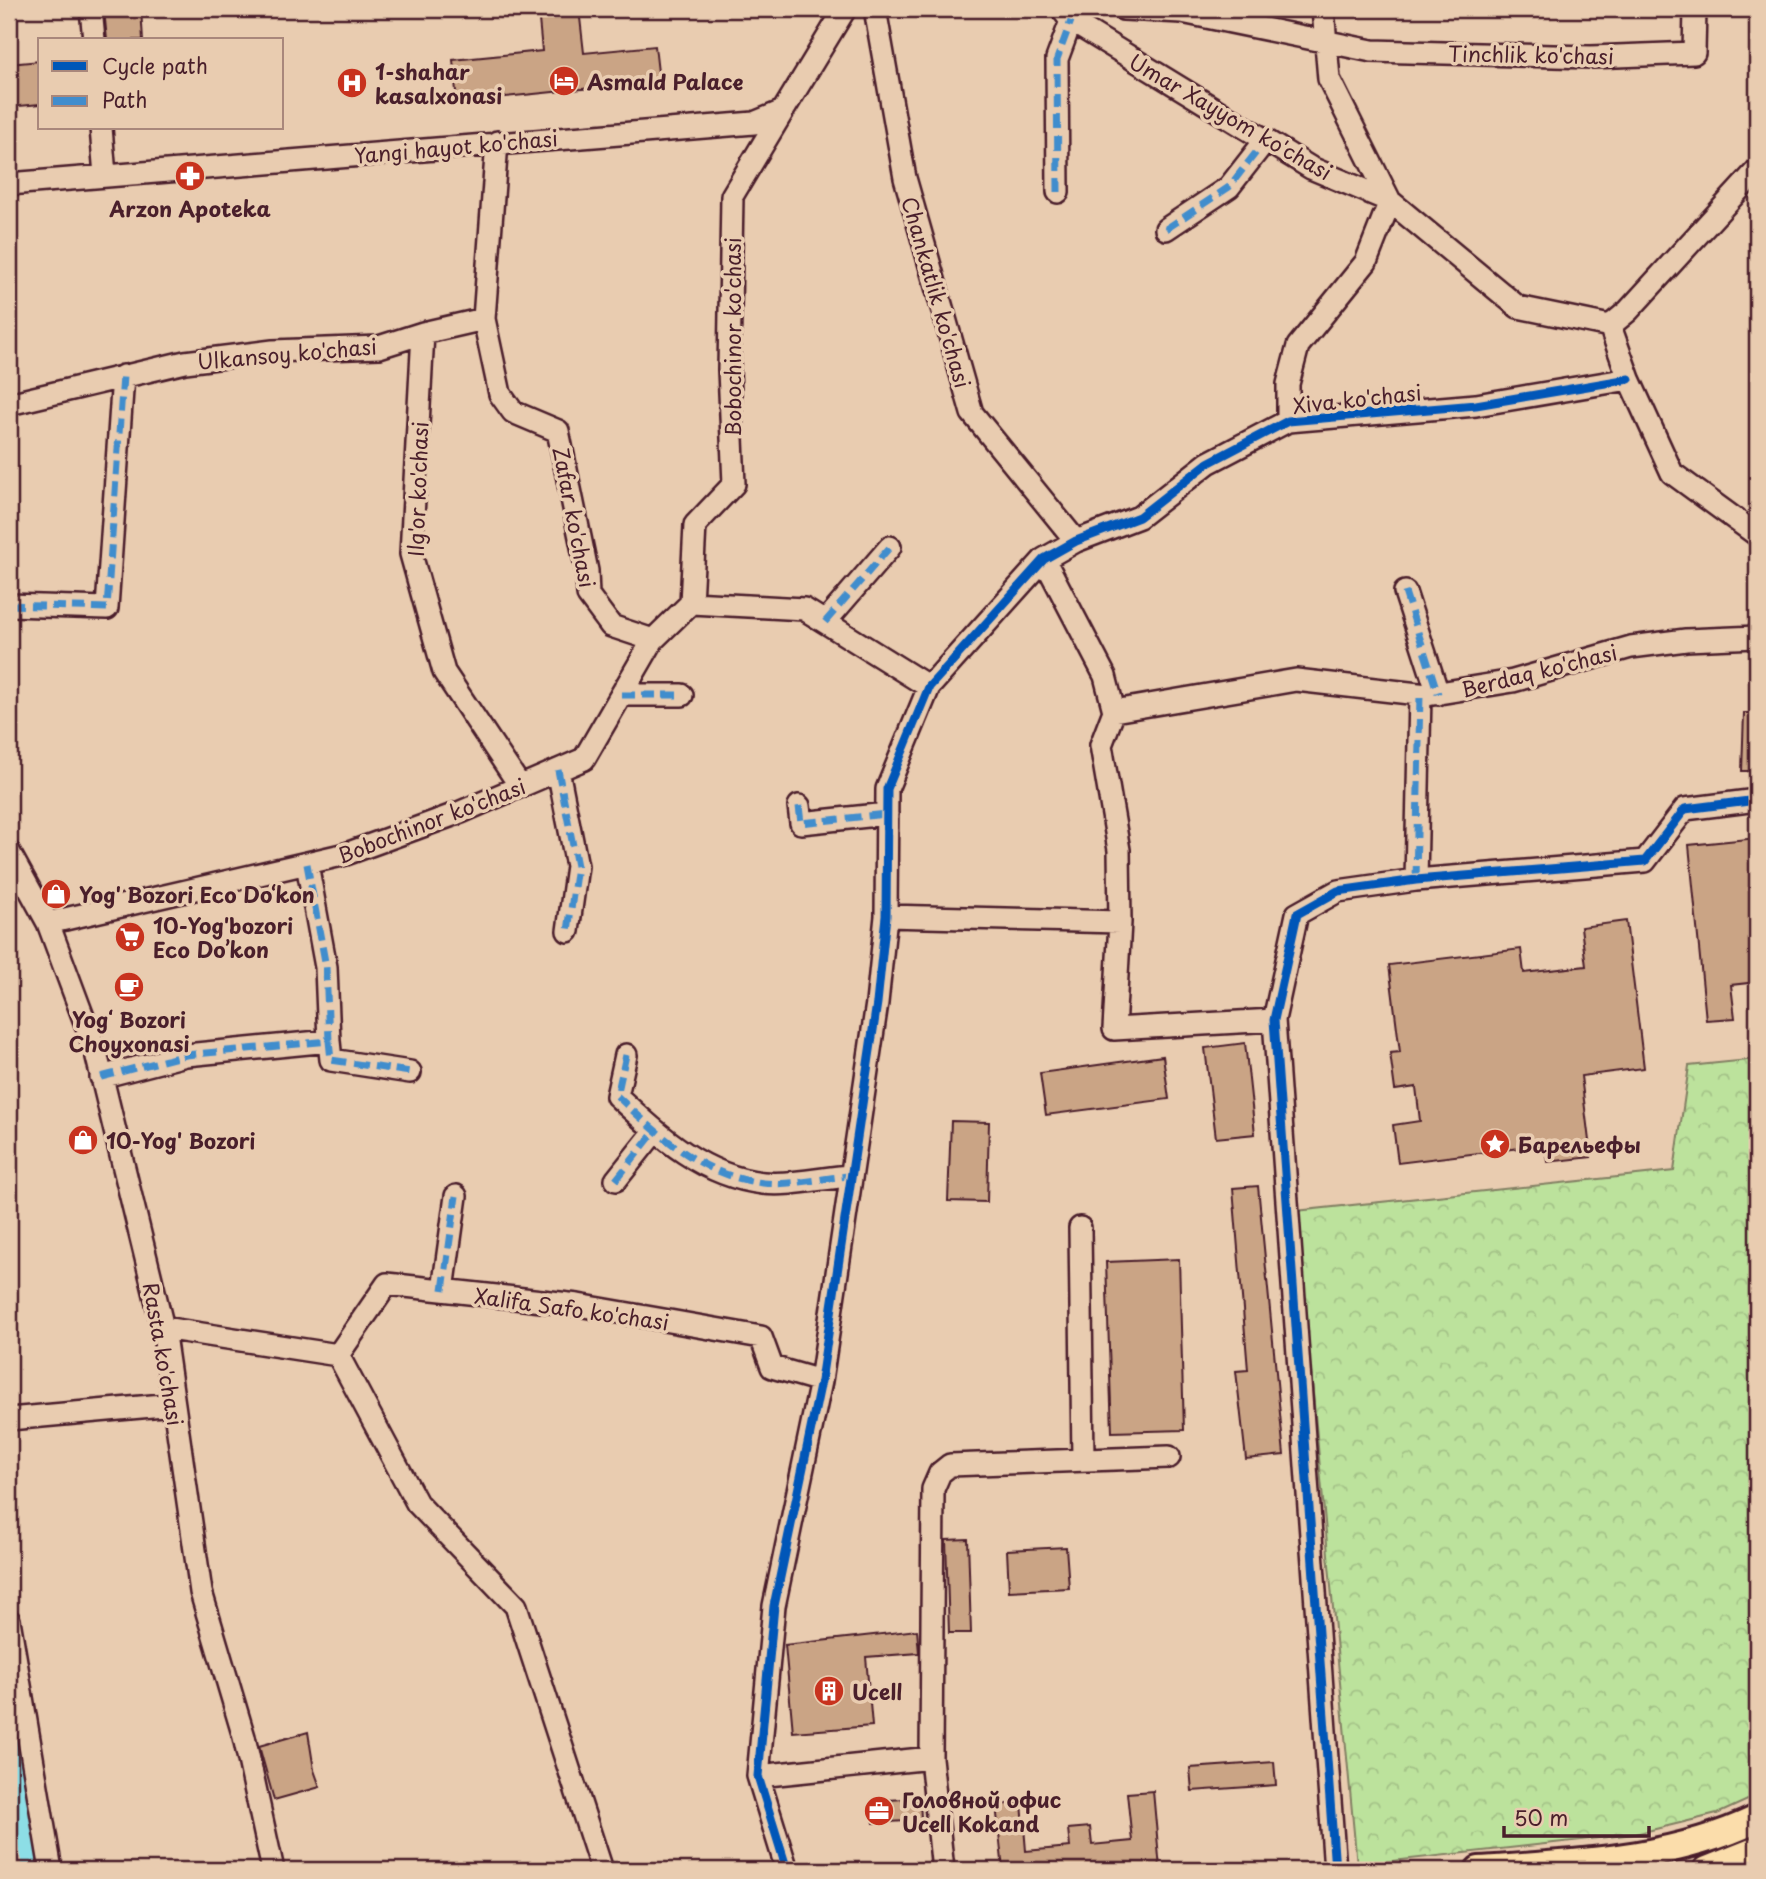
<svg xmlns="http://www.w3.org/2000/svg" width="1766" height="1879" font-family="'Playpen Sans',sans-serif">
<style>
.park{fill:url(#park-crowns);stroke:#838064;stroke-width:2}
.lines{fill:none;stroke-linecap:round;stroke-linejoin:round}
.canal{stroke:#8ddee6;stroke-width:21}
.building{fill:#caa485;stroke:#4a1f2b;stroke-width:2}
.minor-casing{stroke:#4a1f2b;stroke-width:26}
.major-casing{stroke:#4a1f2b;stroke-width:32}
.minor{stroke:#e9ccb0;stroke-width:21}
.major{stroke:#fbddab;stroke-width:26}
.quiet{stroke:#418dcd;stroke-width:7;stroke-dasharray:14 7;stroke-linecap:butt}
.cycleway-casing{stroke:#e9ccb0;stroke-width:13}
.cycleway{stroke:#0057b8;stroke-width:9}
.labels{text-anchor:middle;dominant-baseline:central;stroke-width:7;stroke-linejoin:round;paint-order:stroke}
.street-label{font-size:21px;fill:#4a1f2b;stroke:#e9ccb0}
.poi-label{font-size:21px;font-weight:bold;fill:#4a1f2b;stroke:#e9ccb0;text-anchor:start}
</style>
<defs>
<pattern id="park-crowns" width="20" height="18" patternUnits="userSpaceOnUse" patternTransform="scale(1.75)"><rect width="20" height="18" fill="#bce29c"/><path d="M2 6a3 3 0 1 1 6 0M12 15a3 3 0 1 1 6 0" fill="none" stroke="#a3c187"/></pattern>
</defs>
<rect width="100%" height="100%" fill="#e9ccb0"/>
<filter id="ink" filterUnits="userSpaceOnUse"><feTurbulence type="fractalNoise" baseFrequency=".0143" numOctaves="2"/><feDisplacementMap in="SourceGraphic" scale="14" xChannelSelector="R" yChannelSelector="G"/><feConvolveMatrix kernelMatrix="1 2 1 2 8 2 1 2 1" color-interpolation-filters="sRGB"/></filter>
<g filter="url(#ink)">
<path class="park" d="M1757,1059V1788L1750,1799L1717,1814L1635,1834L1357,1865L1296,1211L1674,1171L1689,1066Z"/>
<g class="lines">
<path class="canal" d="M9,1731L34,1870"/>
</g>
<path class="building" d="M104,9H141L143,40H107Z
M538,9H579L584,53L655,46L659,81L457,102L453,60L542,51Z
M40,61V104L9,107V64Z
M1744,713H1757V771H1742Z
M1757,838V982L1731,985L1735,1018L1706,1020L1689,845Z
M1626,921L1644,1068L1581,1076L1591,1157L1547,1162L1545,1145L1398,1163L1393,1125L1420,1121L1416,1087L1395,1090L1390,1053L1400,1052L1389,965L1521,949L1524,973L1586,966L1581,927Z
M1245,1043L1255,1134L1216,1138L1205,1048Z
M1163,1056L1169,1099L1046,1115L1040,1073Z
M951,1121L989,1122L987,1202L948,1201Z
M1258,1186L1284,1455L1246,1459L1236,1371L1248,1370L1233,1188Z
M1179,1259L1184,1430L1112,1432L1106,1262Z
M968,1539L971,1633H949L946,1540Z
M1066,1547L1069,1588L1009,1591L1007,1550Z
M917,1630L919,1653L866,1657L872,1726L793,1732L785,1645Z
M308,1732L314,1770L320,1787L274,1800L259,1746Z
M1274,1762L1276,1785L1192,1791L1190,1768Z
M1153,1791L1160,1869L1003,1870L996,1805L1022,1803L1026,1851L1070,1847L1068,1829L1090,1827L1092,1845L1132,1841L1127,1793Z
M920,1798L921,1820L874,1823L872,1801Z"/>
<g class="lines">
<g class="minor-casing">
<path id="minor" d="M91,9L94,40
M875,9L905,178L972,413L1076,541
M1062,9L1071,21L1311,168L1390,201L1518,307L1610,326L1629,379L1672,473L1757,535
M1123,9L1182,12L1372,51L1591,57L1694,53L1695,9
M101,128L105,175
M497,142L484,319L500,394L513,412L558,431L587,571L588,595L611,626L653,640
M9,184L754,123L783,111L845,9
M1058,192L1057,59L1071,21
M1166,229L1229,187L1265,141
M1610,326L1628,311L1757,170
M423,333L411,554L444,672L520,786
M9,404L185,362L273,351L379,347L423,333L484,319
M1288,421V384L1298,346L1366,262L1390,201L1329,79L1323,9
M1044,559L1105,676L1114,711L1101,745L1119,850L1120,922L1114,1029L1274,1020
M1405,592L1438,694
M691,603L804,609L929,687
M9,605L107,608L123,376
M825,622L890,547
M621,695H682
M1114,711L1296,680L1427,695L1513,681L1631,647L1686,640L1757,637
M558,770L577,866L568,931
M799,806L801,823L887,814
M9,852L48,923L95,1049L163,1328L201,1592L244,1737L273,1870
M307,864L326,967L329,1041
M1416,880L1420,695
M886,916L1120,922
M48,923L346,854L461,812L584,759L653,640L691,603L695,525L734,484L729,370L732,196L783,111
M626,1055L617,1096C660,1136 702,1176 763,1183C790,1186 822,1178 849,1176
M101,1077L186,1055L329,1041L331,1060L410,1072
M616,1180L655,1131
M1080,1228L1083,1460
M443,1290L456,1196
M163,1328L338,1355L417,1503L516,1606L602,1870
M338,1355L387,1284L578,1305L761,1337L772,1367L821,1381
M9,1419L174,1404
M9,1620L51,1870
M758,1776L931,1758
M787,1870L758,1776L774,1606L821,1381L877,1003L886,916L887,789L929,687L1044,559L1076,541L1139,517L1208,463L1288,421L1476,405L1629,379
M943,1870L931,1758L933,1489L940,1473L950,1465L1169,1457
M1335,1870L1274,1020L1297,914L1338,891L1416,880L1645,861L1685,809L1757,800"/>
</g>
<g class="major-casing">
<path id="major" d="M1479,1870C1575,1863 1669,1861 1757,1819
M1707,1870L1757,1850"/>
</g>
<use href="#minor" class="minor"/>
<use href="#major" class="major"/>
<path class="quiet" d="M1058,192L1057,59L1071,21
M1166,229L1229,187L1265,141
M1405,592L1438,694
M9,605L107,608L123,376
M825,622L890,547
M621,695H682
M558,770L577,866L568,931
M799,806L801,823L887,814
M307,864L326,967L329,1041
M1416,880L1420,695
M626,1055L617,1096C660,1136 702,1176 763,1183C790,1186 822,1178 849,1176
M101,1077L186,1055L329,1041L331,1060L410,1072
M616,1180L655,1131
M443,1290L456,1196"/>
<g class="cycleway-casing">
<path id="cycleway" d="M787,1870L758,1776L774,1606L821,1381L877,1003L886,916L887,789L929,687L1044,559L1076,541L1139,517L1208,463L1288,421L1476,405L1629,379
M1335,1870L1274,1020L1297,914L1338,891L1416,880L1645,861L1685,809L1757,800"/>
</g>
<use href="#cycleway" class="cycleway"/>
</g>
</g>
<defs>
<g id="hotel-disc" transform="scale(1.575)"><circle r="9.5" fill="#c8321e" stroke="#e9ccb0"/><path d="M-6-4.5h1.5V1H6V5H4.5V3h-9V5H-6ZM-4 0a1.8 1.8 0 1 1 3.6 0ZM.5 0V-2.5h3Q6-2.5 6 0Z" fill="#fff"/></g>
<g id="hospital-disc" transform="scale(1.575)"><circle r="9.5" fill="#c8321e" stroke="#e9ccb0"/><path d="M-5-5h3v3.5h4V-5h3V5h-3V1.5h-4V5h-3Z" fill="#fff"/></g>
<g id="pharmacy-disc" transform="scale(1.575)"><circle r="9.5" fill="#c8321e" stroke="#e9ccb0"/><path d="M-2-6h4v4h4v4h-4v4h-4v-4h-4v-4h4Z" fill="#fff"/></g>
<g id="shop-disc" transform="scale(1.575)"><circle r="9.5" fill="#c8321e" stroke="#e9ccb0"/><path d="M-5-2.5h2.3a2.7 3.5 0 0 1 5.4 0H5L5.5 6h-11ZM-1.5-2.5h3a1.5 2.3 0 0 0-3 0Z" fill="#fff"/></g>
<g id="supermarket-disc" transform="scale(1.575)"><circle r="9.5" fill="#c8321e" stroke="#e9ccb0"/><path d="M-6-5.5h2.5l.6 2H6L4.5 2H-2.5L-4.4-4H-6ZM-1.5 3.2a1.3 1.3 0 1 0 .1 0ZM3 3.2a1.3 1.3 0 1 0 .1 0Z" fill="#fff"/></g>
<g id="cafe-disc" transform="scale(1.575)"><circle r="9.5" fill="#c8321e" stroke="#e9ccb0"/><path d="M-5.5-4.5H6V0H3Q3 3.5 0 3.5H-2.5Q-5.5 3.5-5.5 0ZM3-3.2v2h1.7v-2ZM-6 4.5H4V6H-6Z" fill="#fff"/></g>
<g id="sight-disc" transform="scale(1.575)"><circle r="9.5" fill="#c8321e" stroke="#e9ccb0"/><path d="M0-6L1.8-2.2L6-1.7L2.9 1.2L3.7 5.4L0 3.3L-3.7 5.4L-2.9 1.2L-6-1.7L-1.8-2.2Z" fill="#fff"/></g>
<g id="building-disc" transform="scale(1.575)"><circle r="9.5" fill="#c8321e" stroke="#e9ccb0"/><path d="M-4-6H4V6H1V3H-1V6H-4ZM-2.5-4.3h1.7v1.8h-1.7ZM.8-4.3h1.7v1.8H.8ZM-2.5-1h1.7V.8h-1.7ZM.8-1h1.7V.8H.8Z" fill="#fff"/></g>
<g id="office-disc" transform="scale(1.575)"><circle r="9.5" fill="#c8321e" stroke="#e9ccb0"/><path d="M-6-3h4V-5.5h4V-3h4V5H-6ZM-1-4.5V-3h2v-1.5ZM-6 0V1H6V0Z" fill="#fff"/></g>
</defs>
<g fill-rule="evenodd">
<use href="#hotel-disc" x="564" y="81"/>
<use href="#hospital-disc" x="352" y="83"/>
<use href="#pharmacy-disc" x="190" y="176"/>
<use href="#shop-disc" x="56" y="894"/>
<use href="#supermarket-disc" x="130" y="937"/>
<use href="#cafe-disc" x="129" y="987"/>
<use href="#shop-disc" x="83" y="1140"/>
<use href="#sight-disc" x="1495" y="1144"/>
<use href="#building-disc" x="829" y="1691"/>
<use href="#office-disc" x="879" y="1811"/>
</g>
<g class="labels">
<g class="street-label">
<text transform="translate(1531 54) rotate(1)">Tinchlik ko'chasi</text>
<text transform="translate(1231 116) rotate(30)">Umar Xayyom ko'chasi</text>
<text transform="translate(456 146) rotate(-5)">Yangi hayot ko'chasi</text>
<text transform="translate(937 292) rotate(74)">Chankatlik ko'chasi</text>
<text transform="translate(732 337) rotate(-90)">Bobochinor ko'chasi</text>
<text transform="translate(287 353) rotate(-5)">Ulkansoy ko'chasi</text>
<text transform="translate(1357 398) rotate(-6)">Xiva ko'chasi</text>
<text transform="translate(417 489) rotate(-88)">Ilg'or ko'chasi</text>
<text transform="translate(575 517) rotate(79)">Zafar ko'chasi</text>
<text transform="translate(1539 670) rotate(-14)">Berdaq ko'chasi</text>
<text transform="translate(431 820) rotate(-21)">Bobochinor ko'chasi</text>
<text transform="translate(572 1308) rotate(8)">Xalifa Safo ko'chasi</text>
<text transform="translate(164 1354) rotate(80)">Rasta ko'chasi</text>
</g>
<g class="poi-label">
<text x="375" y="71">1-shahar<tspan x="375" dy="24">kasalxonasi</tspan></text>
<text x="587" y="81">Asmald Palace</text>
<text x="190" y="208" text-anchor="middle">Arzon Apoteka</text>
<text x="79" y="894">Yog' Bozori Eco Do‘kon</text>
<text x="153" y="925">10-Yog'bozori<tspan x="153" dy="24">Eco Do’kon</tspan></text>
<text x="129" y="1019" text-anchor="middle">Yogʻ Bozori<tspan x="129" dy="24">Choyxonasi</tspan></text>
<text x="106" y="1140">10-Yog' Bozori</text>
<text x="1518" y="1144">Барельефы</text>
<text x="852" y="1691">Ucell</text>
<text x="902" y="1799">Головной офис<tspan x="902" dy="24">Ucell Kokand</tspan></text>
</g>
</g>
<rect width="1766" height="1879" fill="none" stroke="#e9ccb0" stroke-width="35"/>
<rect x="18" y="18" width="1731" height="1844" fill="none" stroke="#4a1f2b" stroke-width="2.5" filter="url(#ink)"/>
<rect x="38" y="38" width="245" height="91" fill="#e9ccb0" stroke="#a9877b" stroke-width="2"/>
<rect x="52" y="61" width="35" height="10" fill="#0057b8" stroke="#a9877b" stroke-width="2"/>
<text x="102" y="74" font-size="21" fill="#4a1f2b">Cycle path</text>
<rect x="52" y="96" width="35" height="10" fill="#418dcd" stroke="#a9877b" stroke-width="2"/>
<text x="102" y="108" font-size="21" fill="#4a1f2b">Path</text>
<path d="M1504 1826v10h145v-10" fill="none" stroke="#4a1f2b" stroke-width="3.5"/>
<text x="1514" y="1826" font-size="21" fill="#4a1f2b" stroke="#e9ccb0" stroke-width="5" paint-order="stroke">50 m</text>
</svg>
